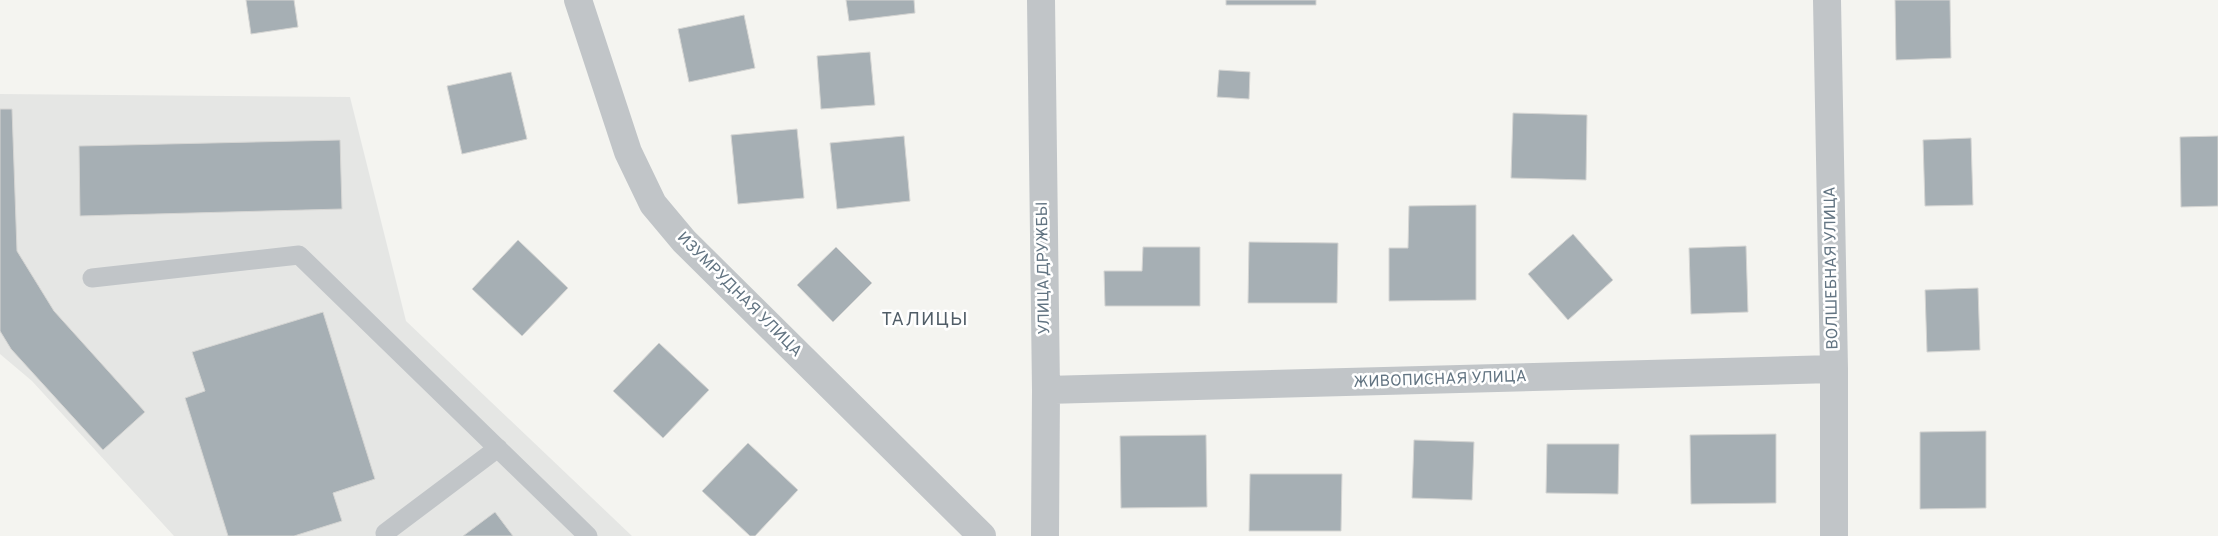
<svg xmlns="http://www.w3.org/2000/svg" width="2218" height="536" font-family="Overpass,sans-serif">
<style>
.built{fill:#e5e6e4}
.building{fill:#a6afb4;stroke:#d5d5d3}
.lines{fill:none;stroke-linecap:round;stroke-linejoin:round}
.lane{stroke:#c1c5c8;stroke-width:19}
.street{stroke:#c1c5c8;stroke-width:28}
.labels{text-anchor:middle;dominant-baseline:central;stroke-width:5;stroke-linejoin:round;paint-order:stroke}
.street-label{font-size:16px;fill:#627482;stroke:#fff}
.quarter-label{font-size:19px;letter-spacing:1px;fill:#505d67;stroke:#fff}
</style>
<rect width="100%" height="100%" fill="#f4f4f0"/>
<path class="built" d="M0,94L350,97L406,321L632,536H174L32,381L0,354Z"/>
<path class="building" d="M246,0H294L298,27L251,34Z
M846,0H914L915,13L849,21Z
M1226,0H1316V5H1226Z
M1895,0H1950L1951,58L1896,60Z
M744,15L755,68L689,82L678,29Z
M870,52L875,105L821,109L817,56Z
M1219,70L1250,72L1249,99L1217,97Z
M511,72L527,139L462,154L447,86Z
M0,109H12L17,251L54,311L145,412L103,450L11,349L0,331Z
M1513,113L1587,115L1586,180L1511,178Z
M797,129L804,198L738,204L731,135Z
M904,136L910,201L837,209L830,143Z
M2218,136V206L2181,207L2180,137Z
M1971,138L1973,205L1925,206L1923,140Z
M340,140L342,209L80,216L79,146Z
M1476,205V300L1389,301V248H1408L1409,206Z
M1573,234L1613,280L1568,320L1528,274Z
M518,240L568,288L522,336L472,289Z
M1249,242L1338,243L1337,303H1248Z
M1746,246L1748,312L1691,314L1689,248Z
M836,247L872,283L833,322L797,285Z
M1143,247H1200V306H1105L1104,271H1142Z
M1978,288L1980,350L1927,352L1925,290Z
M323,312L375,479L333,493L342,521L294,536H228L185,398L205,391L192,352Z
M659,343L709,390L663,438L613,391Z
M1986,431V508L1920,509V432Z
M1776,434V503L1691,504L1690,435Z
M1206,435L1207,507L1121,508L1120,436Z
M1414,440L1474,442L1472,500L1412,498Z
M748,443L798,490L755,536H750L702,491Z
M1547,444H1619L1618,494L1546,493Z
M1250,474H1342L1341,531H1249Z
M495,512L513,536H463Z"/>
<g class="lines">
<path class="lane" d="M92,278L299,255L588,536
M385,533L498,448"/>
<path class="street" d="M578,0L628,152L653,204L684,241L982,536
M1041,0L1046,390L1045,536
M1827,0L1834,369V536
M1046,390L1834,369"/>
</g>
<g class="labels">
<g class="street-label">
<text transform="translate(1044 268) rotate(-91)">УЛИЦА ДРУЖБЫ</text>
<text transform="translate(1832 268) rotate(-91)">ВОЛШЕБНАЯ УЛИЦА</text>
<text transform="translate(739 295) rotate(45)">ИЗУМРУДНАЯ УЛИЦА</text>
<text transform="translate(1440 380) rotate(-2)">ЖИВОПИСНАЯ УЛИЦА</text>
</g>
<g class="quarter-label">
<text x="925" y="320">ТАЛИЦЫ</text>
</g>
</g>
</svg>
